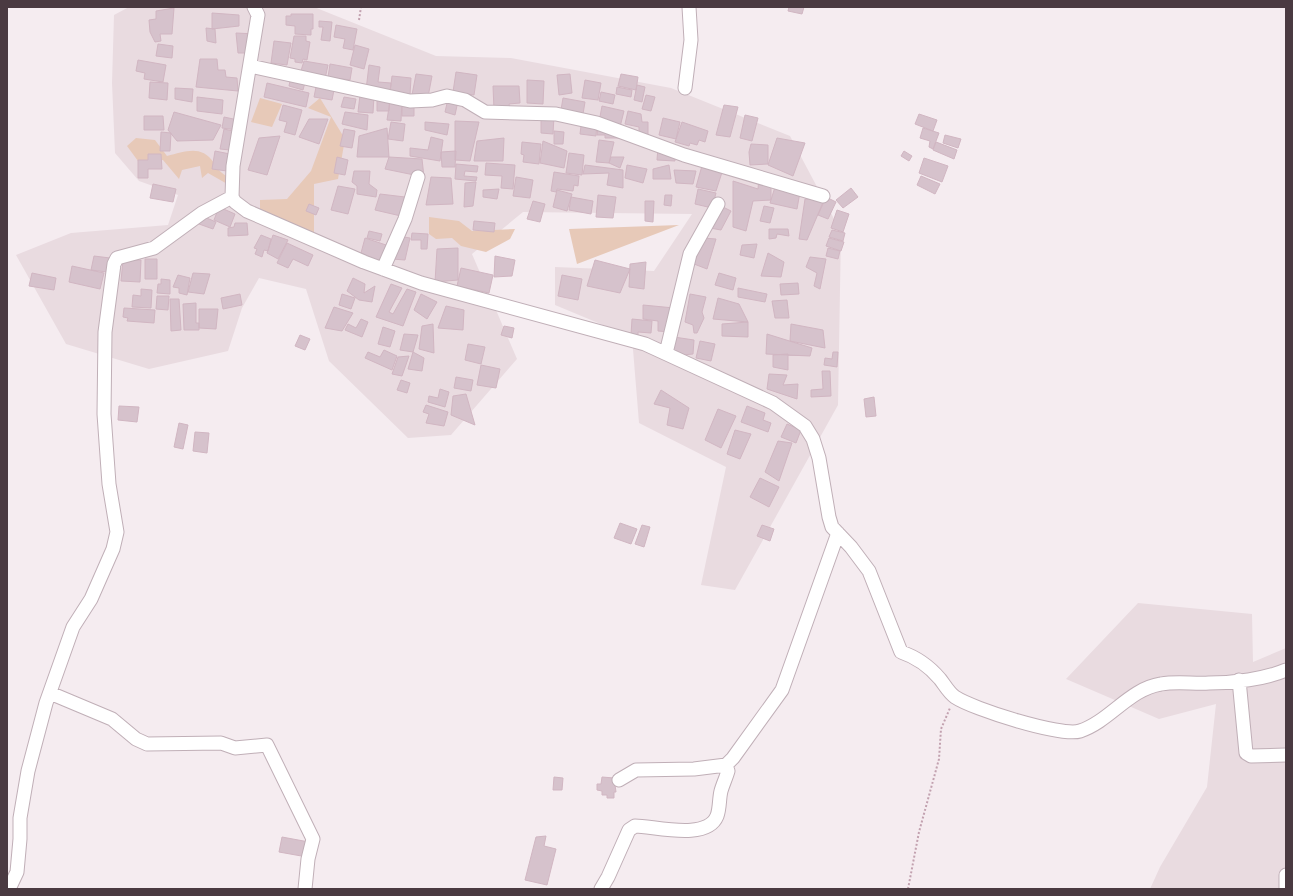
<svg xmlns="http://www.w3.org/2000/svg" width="1293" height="896" font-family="Raleway,sans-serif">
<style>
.residential{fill:#e9dbe0}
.green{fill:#e7c9b8}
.building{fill:#d6c2cc;stroke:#d1b6c2}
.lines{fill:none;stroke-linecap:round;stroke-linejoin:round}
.minor-casing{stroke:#c0afb7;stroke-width:15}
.path{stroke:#c2a1af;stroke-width:2;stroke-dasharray:2 2;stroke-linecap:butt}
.minor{stroke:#fff;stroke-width:13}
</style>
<rect width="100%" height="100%" fill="#f5ecf0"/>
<path class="residential" d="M129,7H314L436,56L511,58L671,88L790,136L841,232L838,405L735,590L701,585L726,467L639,423L632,337L555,305V267L654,271L692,214L523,212L472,254L517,359L451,435L408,438L329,361L306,289L259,278L242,308L228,351L149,369L66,344L16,255L71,233L168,225L178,195L139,181L115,153L112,83L114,15Z
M1138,603L1252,614L1253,662L1286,648V889H1150L1160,867L1207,787L1216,704L1159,719L1066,679Z"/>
<path class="green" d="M260,98L282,104L272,127L251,122Z
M320,98L345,139L338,179L314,184V236L260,215V200L287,199L311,171L331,117L308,108Z
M136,138L155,140L167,156C185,152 201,144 214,163C219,170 221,174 229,177V185L208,173L202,178L200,166L182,170L179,179L163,160L138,161L127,146Z
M429,217L459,221L472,231L515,229L510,239L486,252L461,246L452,238L436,239L429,234Z
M679,225L577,264L569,229Z"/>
<path class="building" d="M789,7H804L802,14L788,11Z
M174,8L172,34H160L161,41L155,42L150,32L149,20L156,19V11Z
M212,13L239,15V26L212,29Z
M291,14H313V29H311V35L295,34V26L286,25V16H291Z
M319,21L332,22L330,41L321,40L323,27H319Z
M336,25L357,29L353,50L343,48L345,39L334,37Z
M206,28L215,29L216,43L207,41Z
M236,33L256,34L258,53H238Z
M294,36H306V41L310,42L307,60L303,59L302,63L295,62V59L290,58Z
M274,41L291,43L287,65L271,63Z
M158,44L173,46L172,58L156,56Z
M355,45L369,49L364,69L350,65Z
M200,59H217L218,70H225L226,77L237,78L238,91L196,87Z
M138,60L166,65L163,82L144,79L145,73L136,71Z
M304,61L328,65L325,79L300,74Z
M330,64L352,68L350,80L328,77Z
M369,65L380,67L378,82L391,83L390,92L366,90Z
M456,72L477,75L474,95L453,92Z
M416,74L432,76L428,97L412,95Z
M570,74L572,93L559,95L557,75Z
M621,74L638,77L636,90L618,86Z
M291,76L306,79L303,90L289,86Z
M392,76L411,78L410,95L390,93Z
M527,80L544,81L543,104L527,103Z
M585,80L601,83L598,100L582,98Z
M150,82L168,83L167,100L149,98Z
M267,83L309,93L306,107L264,97Z
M637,85L645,87L642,102L634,100Z
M493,86H519L520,103L509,104L510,110H494Z
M316,87L334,90L332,100L314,97Z
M617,87L632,90L631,97L616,94Z
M175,88L193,89L192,102L175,99Z
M601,92L615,95L613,104L599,101Z
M360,95L374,96L373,113L358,112Z
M646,95L655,97L651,111L642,109Z
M377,96L390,97L389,111H377Z
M197,97L223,100L222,114L197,111Z
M344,97L356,99L354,109L341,107Z
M563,98L585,102L583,114L561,110Z
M448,99L458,101L455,115L445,112Z
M390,101H402L401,121L387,120Z
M402,102H414V116H402Z
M283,105L302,110L295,135L284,132L287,122L279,120Z
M724,105L738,107L730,137L716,135Z
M602,106L624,111L620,127L599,122Z
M628,111L641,114L642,122H648V135H639V127L625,124Z
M174,112L221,125L213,140L177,141L168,130Z
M345,112L368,115L367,130L342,124Z
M919,114L937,120L933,131L915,124Z
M541,115L554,116L553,134L541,133Z
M745,115L758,118L752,141L740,138Z
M144,116H163L164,130H144Z
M224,117L238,120L237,130L222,128Z
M663,118L680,122L676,139L659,135Z
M309,119H328L319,144L299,137Z
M455,121L479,122L470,161L455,160Z
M391,122L405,124L403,141L388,139Z
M425,122L449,124L447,135L425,130Z
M682,122L708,131L705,142L699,140L697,145L690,143L689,146L675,142Z
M597,124L596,136L580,134L581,126Z
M387,128L389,157H357L359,136Z
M598,128L621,138H605V135H597Z
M923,128L939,133L933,149L929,147L930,141L920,138Z
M224,129L233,131L230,150L220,149Z
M344,129L355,131L352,148L340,146Z
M554,131L564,132L563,144H554Z
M161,132L171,133L170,151H160Z
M945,135L961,139L958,148L943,143Z
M280,136L267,175L248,170L259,138Z
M431,137L443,140L440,161L410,156V148L428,150Z
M504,138L503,161H474L477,141Z
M777,138L805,143L793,176L768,165Z
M599,140L614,142L609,163L596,162Z
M543,141L567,151L564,168L540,163Z
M522,142L541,144L539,164L523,162L524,155L521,154Z
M936,142L957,150L954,159L933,150Z
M751,144L768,145V164L750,165L749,152Z
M658,147L675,153V161L657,160Z
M215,151L230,154L227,171L212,169Z
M456,151L455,167H442L441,152Z
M904,151L912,156L909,161L901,156Z
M569,153L584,155L582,175L566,173Z
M148,154H161L162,169H148V178H138V160H148Z
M705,155L725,163L716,191L696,187Z
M337,157L348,160L345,175L334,173Z
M389,157L422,159L424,177L385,169Z
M611,157H624L620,168L609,163Z
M924,158L948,166L942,182L919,173Z
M486,163L515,165L513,189L501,188L502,176L485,175Z
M456,164L478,166L477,172L465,171L464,176L477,177L476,181L455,179Z
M585,165L623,170V188L607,185L609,173L583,174Z
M627,165L647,169L643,183L625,178Z
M669,165L671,179H653V169Z
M674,170L696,171L693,184L676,183Z
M354,171H370L369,184L377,190L376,197L357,194V186L352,182Z
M554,172L579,176L578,186L574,185L573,191L557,189L556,192L551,191Z
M921,176L940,184L935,194L917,185Z
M431,177L451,178L453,204L426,205Z
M516,177L533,180L530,198L513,196Z
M759,177L771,180V200L753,201L746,231L733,227V181L758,189Z
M476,182L473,206L464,207L465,183Z
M153,184L176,189L173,202L150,198Z
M338,186L355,189L348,214L331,210Z
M775,187L800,192L797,209L770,203Z
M851,188L858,197L843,208L836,200Z
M499,189L497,199L483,197V190Z
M698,189L716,193L712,208L695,204Z
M557,190L572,194L567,211L553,207Z
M380,194L405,197L401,216L375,210Z
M598,195L616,197L613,218L596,217Z
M665,195H672L671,206L664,205Z
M571,197L593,201L591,214L569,210Z
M826,197L836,202L828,219L818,215Z
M805,199L824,200L807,240L799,239Z
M533,201L545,204L540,222L527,219Z
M645,201H654L653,222L645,221Z
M309,204L319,208L316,215L306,211Z
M721,206L731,211L721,230L710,228Z
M764,206L774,208L770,223L760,221Z
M219,207L235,214L230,227L214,220Z
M837,210L849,214L843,232L831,228Z
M202,216L216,222L213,229L199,224Z
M474,221L495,223L494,232L473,230Z
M235,223H247L248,235L228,236V228L234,227Z
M769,229H788L789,236L777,234L776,238L769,239Z
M832,230L845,233L843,241L829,237Z
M369,231L382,234L380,241L367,238Z
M412,233L428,234L427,249H421V240H411Z
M261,235L271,239L268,251L264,250L262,257L255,254L257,249L254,248Z
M273,235L288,240L278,259L267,253Z
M398,236L410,238L405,260L392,259Z
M365,238L389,246L385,264L361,253Z
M703,238L716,239L707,269L694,264Z
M829,238L844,242L841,251L826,246Z
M287,243L313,255L308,266L293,259L288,268L277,263Z
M757,244L754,258L740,255L742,245Z
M458,248V280L435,282L437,249Z
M828,248L840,251L838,259L826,256Z
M768,253L784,262L781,277L761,276Z
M94,256L110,258L107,272L91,270Z
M495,256L515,260L512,276L494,277Z
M810,257L826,259L820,289L814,286L817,273L806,267Z
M145,259H157V279H145Z
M123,260H141L140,282L121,281Z
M595,260L630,269L620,293L587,286Z
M646,262L644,289L629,287L630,264Z
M72,266L104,273L100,289L69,282Z
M461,268L493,275L489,293L457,286Z
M32,273L56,278L54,290L29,286Z
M193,273L210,274L204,294L188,292Z
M719,273L736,278L733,290L715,285Z
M178,275L190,278L187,295L179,293V288L173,287Z
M562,275L582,279L578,300L558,296Z
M353,278L365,284L364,293L375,286L372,302L359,300L347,291Z
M161,279L170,280V294L157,293L158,284H161Z
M798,283L799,294L781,295L780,284Z
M391,284L402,288L389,312L393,314L407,289L416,292L403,326L376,317Z
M738,288L767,294L765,302L738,297Z
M141,289L152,290L151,308L132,307L133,295L141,296Z
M240,294L242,305L223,309L221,298Z
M342,294L355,298L351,309L339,305Z
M421,294L437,302L427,319L414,310Z
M690,294L706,297L702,312L704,318L697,333H694L693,325L685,322Z
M157,296H169L168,310L156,309Z
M718,298L739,304L748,322L713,319Z
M170,299H179L181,330L171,331Z
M787,300L789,318H775L772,301Z
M196,303V323H199V330H184L183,304Z
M643,305L674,308L670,332L658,331V321L643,319Z
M446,306L464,310L463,330L438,328Z
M334,307L353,313L342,331L325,328Z
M124,308L155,310L154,323L127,321L128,318L123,317Z
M199,309H218L216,329L199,328Z
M361,319L368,322L362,337L345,330L348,324L356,328Z
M632,319L652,321L651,333L638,332V336L631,335Z
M748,322V337L722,336V324Z
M433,324L434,353L419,349L422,326Z
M791,324L823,330L825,348L790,341Z
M504,326L514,328L512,338L501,335Z
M383,327L395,331L390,347L378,344Z
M404,334L418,335L413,352L400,350Z
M767,334L812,348L810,356L766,354Z
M300,335L310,339L305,350L295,346Z
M674,337L694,340L693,354L673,356Z
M700,341L715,344L711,361L696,358Z
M468,344L485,347L481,364L465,360Z
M384,350L397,356L392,370L365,358L368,352L380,357Z
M413,352L424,358L422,371L408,369Z
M833,352H838L837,367L824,365L825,358L832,359Z
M788,354V370L773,367V355Z
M409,356L402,376L392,374L398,357Z
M481,365L500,369L496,388L477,385Z
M822,371H830L831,396L811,397V390L823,389Z
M769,374L787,375L783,385L798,384L797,399L767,389Z
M456,377L473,380L471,391L454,388Z
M401,380L410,383L407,393L397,390Z
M440,389L449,392L445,407L428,402L429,396L438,398Z
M661,390L689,408L683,429L667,425L670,408L654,404Z
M466,394L475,425L451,415L453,396Z
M874,397L876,416L866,417L864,399Z
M426,405L448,412L444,426L426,423L429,414L423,412Z
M119,406L139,407L137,422L118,420Z
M747,406L765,413L763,420L771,423L768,432L741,422Z
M718,409L736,416L721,448L705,440Z
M179,423L188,425L183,449L174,447Z
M787,424L801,430L796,443L781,437Z
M735,430L751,434L740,459L727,454Z
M195,432L209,433L207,453L193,451Z
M778,441L792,443L779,481L765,472Z
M760,478L779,487L769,507L750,497Z
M620,523L637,529L631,544L614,538Z
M642,525L650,527L644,547L635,544Z
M762,525L774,529L770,541L757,536Z
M554,777L563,778L562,790H553Z
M602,777L614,778L616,792H614V798H607V795H602V791L597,790V784H601Z
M546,836L544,846L556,849L547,885L525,880L536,837Z
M282,837L309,842L307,857L279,852Z"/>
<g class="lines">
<g class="minor-casing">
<path id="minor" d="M254,7L258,15L233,166L232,197L235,202L247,211L364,262L421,283L645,344L773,403L805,426L813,439L819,458L829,517L832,527L851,547L869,571L901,652C916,657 929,666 940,679C944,684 949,693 955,697C973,709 1061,737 1080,731C1110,721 1129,689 1161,684C1177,681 1193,684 1209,683C1233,683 1265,679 1286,670
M250,66L410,101L432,100L447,96L465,100L485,112L556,114L597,123L684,155L823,196
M685,88L691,40L689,7
M383,269L405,219L418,177
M666,353L690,254L718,204
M1239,680L1246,753L1251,756L1286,755
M50,693L112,719L136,739L147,744L221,743L235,748L267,745L313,839L308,859L305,889
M619,780L636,770L694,769L726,765L733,758L782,690L838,533
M1286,875V889
M9,889L17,872L20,839V818L28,771L46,703L73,627L91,599L113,549L117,532L109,484L104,414L105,332L114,264L117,258L154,248L202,213L232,197
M601,889L608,877L629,830L635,826C654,826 707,841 717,816C720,808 719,799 721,791C723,784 726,778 728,771L726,765"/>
</g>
<path class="path" d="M359,20L361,7
M908,889L919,832L939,759L941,729L950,708"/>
<use href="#minor" class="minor"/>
</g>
<rect width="1293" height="896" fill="none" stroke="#4a3a41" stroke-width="16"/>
</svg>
